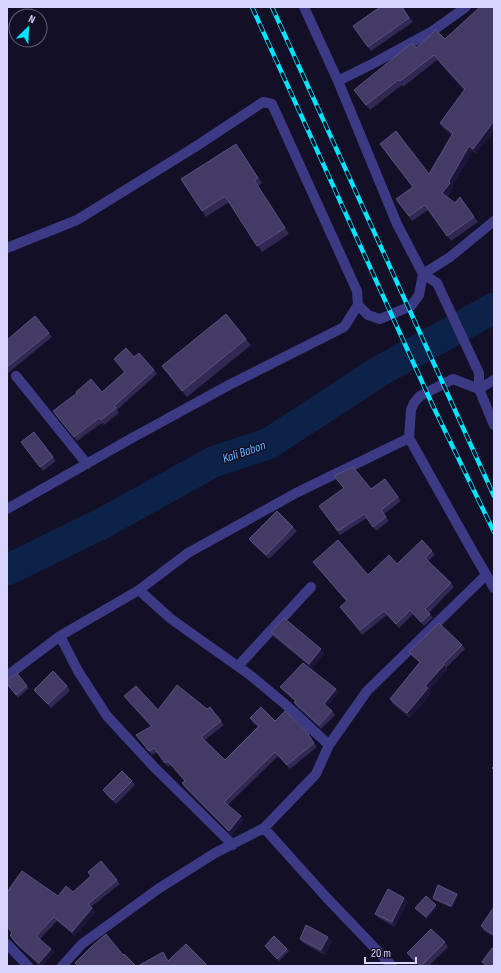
<svg xmlns="http://www.w3.org/2000/svg" width="501" height="973" font-family="'Sofia Sans Condensed',sans-serif">
<style>
.lines{fill:none;stroke-linecap:round;stroke-linejoin:round}
.river{stroke:#0c2248;stroke-width:31}
.minor{stroke:#3d3a85;stroke-width:10}
.rail-casing{stroke:#00e5ff;stroke-width:4.5}
.rail{stroke:#130f26;stroke-width:3;stroke-dasharray:9;stroke-linecap:butt}
.wall{fill:#312854}
.shaded-wall{fill:#1d163a}
.building{fill:#433a66;stroke:#5a527e}
.labels{text-anchor:middle;dominant-baseline:central;stroke-width:3;stroke-linejoin:round;paint-order:stroke}
.water-label{font-size:13px;font-style:italic;fill:#62b6ff;stroke:#130f26}
</style>
<rect width="100%" height="100%" fill="#130f26"/>
<g class="lines">
<path class="river" d="M7,570L103,523L213,462L268,444L378,372L494,308"/>
<path class="minor" d="M304,7L338,81L397,224L423,274L437,283L479,373V389L494,425
M338,81L374,63L431,32L466,7
M7,248L77,220L195,147L263,102L272,104L357,291L358,305L368,315L380,319L411,306L419,295L423,274L450,257L494,221
M16,376L87,464
M479,389L453,379L420,396L414,403L411,410L409,438L473,552L494,588
M479,389L494,380
M7,509L132,438L229,385L344,327L358,305
M139,590L171,619L250,675L286,705L329,745
M60,636L78,671L107,716L154,767L233,845
M238,666L311,587
M7,676L60,636L139,590L188,553L296,493L409,438
M264,828L326,897L392,966
M7,944L28,966
M62,966L82,944L158,889L215,853L264,828L316,774L329,745L367,691L486,575"/>
<g class="rail-casing">
<path id="rail" d="M252,7L433,406L494,532
M272,7L494,496"/>
</g>
<use href="#rail" class="rail"/>
</g>
<path class="wall" d="M402,7L413,22L371,51L353,26Z
M480,7L476,154L473,151L452,186L453,188L447,197L455,203L460,197L478,222L451,241L428,210L412,221L396,199L413,187L380,144L429,174L452,135L443,128L440,123L464,90L437,60L403,87L402,85L370,110L354,90L416,48L445,39Z
M240,149L262,183L258,186L289,234L262,252L229,202L206,217L202,211Z
M49,333L52,337L8,373L7,371V340Z
M246,339L251,345L187,397L162,366Z
M134,357L154,370L157,374L117,410L119,413L104,425L102,423L77,441L53,411L77,393L102,392L124,372L114,359Z
M34,432L56,461L43,471L21,442Z
M334,476L371,489L385,479L401,501L384,514L389,521L376,531L367,518L340,535L319,506L344,488Z
M293,527L297,531L269,559L252,543L249,539Z
M432,551L435,555L428,561L451,583L454,587L429,613L433,618L424,626L413,614L399,628L387,615L362,635L340,607L347,602L313,562L368,575Z
M271,632L324,653L312,668L274,637Z
M462,645L465,649L446,668L447,670L429,690L431,693L410,718L393,704L390,699L420,663L412,656L409,652Z
M17,673L29,688L18,698L7,684L9,679Z
M67,686L70,691L51,708L37,694L34,690Z
M280,687L336,689L339,692L327,707L332,711L335,715L321,729L296,706L294,702L295,701L283,690Z
M124,696L158,710L221,721L224,725L205,740L225,760L258,727L253,723L250,718L275,721L309,734L312,738L311,739L317,747L290,769L278,756L228,805L241,816L244,820L232,835L185,788L182,783L185,781L171,765L168,767L157,752L152,755L139,739L136,735L151,727L127,700Z
M132,781L135,785L116,804L106,795L103,790Z
M88,872L117,880L120,884L91,907L95,912L75,936L57,921L40,939L51,949L54,952L42,966H40L19,947L10,935L58,896L73,892L91,876Z
M457,894L458,896L452,908L434,900L433,898Z
M404,898L408,902L395,927L379,918L375,914Z
M494,907V937L484,931L481,926Z
M415,908H437L427,919L417,910Z
M300,939L332,941L325,955L303,943Z
M445,942L448,947L429,966H419L410,957L407,953Z
M265,946L287,949L289,951L279,961Z"/>
<path class="shaded-wall" d="M494,121V131L476,154L473,149Z
M469,146L473,151L452,186L453,188L446,198L442,193Z
M321,649L324,653L312,668L309,664Z
M444,665L447,670L429,690L431,693L410,718L407,713L425,686Z
M336,689L339,692L327,707L324,704Z
M241,816L244,820L232,835L229,831Z
M457,894L458,896L452,908L451,906Z
M404,898L408,902L395,927L392,922Z
M436,905L437,908L427,919L426,917Z
M92,908L95,912L75,936L72,932Z
M328,937L332,941L325,955L321,950Z
M51,949L54,952L42,966H40L39,963Z"/>
<path class="building" d="M380,7H402L409,18L368,47L353,26Z
M480,7H494V121L473,149L469,146L449,181L450,183L442,193L455,203L460,197L474,217L447,236L425,205L409,216L396,199L413,187L380,144L396,131L429,174L453,133L440,123L465,89L434,55L400,81L398,80L366,105L354,90L412,43L416,48L436,30L445,39Z
M236,144L258,178L254,180L285,228L257,246L225,196L202,211L181,179Z
M226,314L246,339L182,391L162,366Z
M35,316L49,333L7,367V340Z
M126,348L134,357L139,353L154,370L114,406L116,408L101,420L99,418L74,437L53,411L77,393L76,392L91,379L102,392L125,372L114,359Z
M34,432L53,457L40,467L21,442Z
M353,467L371,489L385,479L398,497L381,510L386,517L373,527L364,514L338,531L319,506L344,488L334,476Z
M277,511L293,527L266,555L249,539Z
M338,540L368,575L389,555L397,564L422,540L432,551L425,558L451,583L425,609L430,614L421,622L410,610L396,624L384,611L360,630L340,607L347,601L313,562Z
M284,618L321,649L309,664L271,632Z
M439,623L462,645L443,664L444,665L425,686L428,688L407,713L390,699L420,662L409,652Z
M303,663L336,689L324,704L332,711L319,725L294,702L296,701L280,687Z
M53,671L67,686L48,704L34,690Z
M17,673L27,686L16,695L7,684V680L9,679Z
M177,685L207,709L210,707L221,721L201,737L225,760L259,726L250,718L261,707L275,721L285,711L309,734L308,735L314,743L287,765L275,752L224,802L241,816L229,831L182,783L185,781L168,761L165,763L154,748L149,751L136,735L152,726L124,696L136,686L158,710Z
M494,766V770L492,768Z
M122,771L132,781L113,800L103,790Z
M101,861L117,880L88,904L92,908L72,932L54,917L36,936L51,949L39,963L16,943L10,935L12,933L7,926V892L22,871L58,896L66,886L73,892L91,876L88,872Z
M438,885L457,894L451,906L433,898Z
M388,889L404,898L392,922L375,914Z
M426,896L436,905L426,917L415,908Z
M494,907V932L492,934L481,926Z
M306,925L328,937L321,950L300,939Z
M431,929L445,942L421,966L407,953Z
M106,934L123,955L124,954L136,966H78L75,963L92,946Z
M274,936L287,949L277,959L265,946Z
M186,944L206,964L205,966H138L163,952L168,961Z
M492,948L494,949V966H487L482,962Z"/>
<g class="labels">
<g class="water-label">
<text transform="translate(244 452) rotate(-19)">Kali Babon</text>
</g>
</g>
<rect width="501" height="973" fill="none" stroke="#d9d4ff" stroke-width="16"/>
<g transform="translate(28 28) rotate(24)"><circle r="19" fill="#130f26" stroke="#625e7d"/>
<path d="M0-3L7 15L0 10L-7 15Z" fill="#00e5ff"/>
<text y="-6" font-size="11" font-weight="bold" text-anchor="middle" fill="#d9d4ff">N</text>
</g>
<path d="M365 957v6h51v-6" fill="none" stroke="#d9d4ff" stroke-width="2"/>
<text x="371" y="957" font-size="12" fill="#d9d4ff" stroke="#130f26" stroke-width="3" paint-order="stroke">20 m</text>
</svg>
